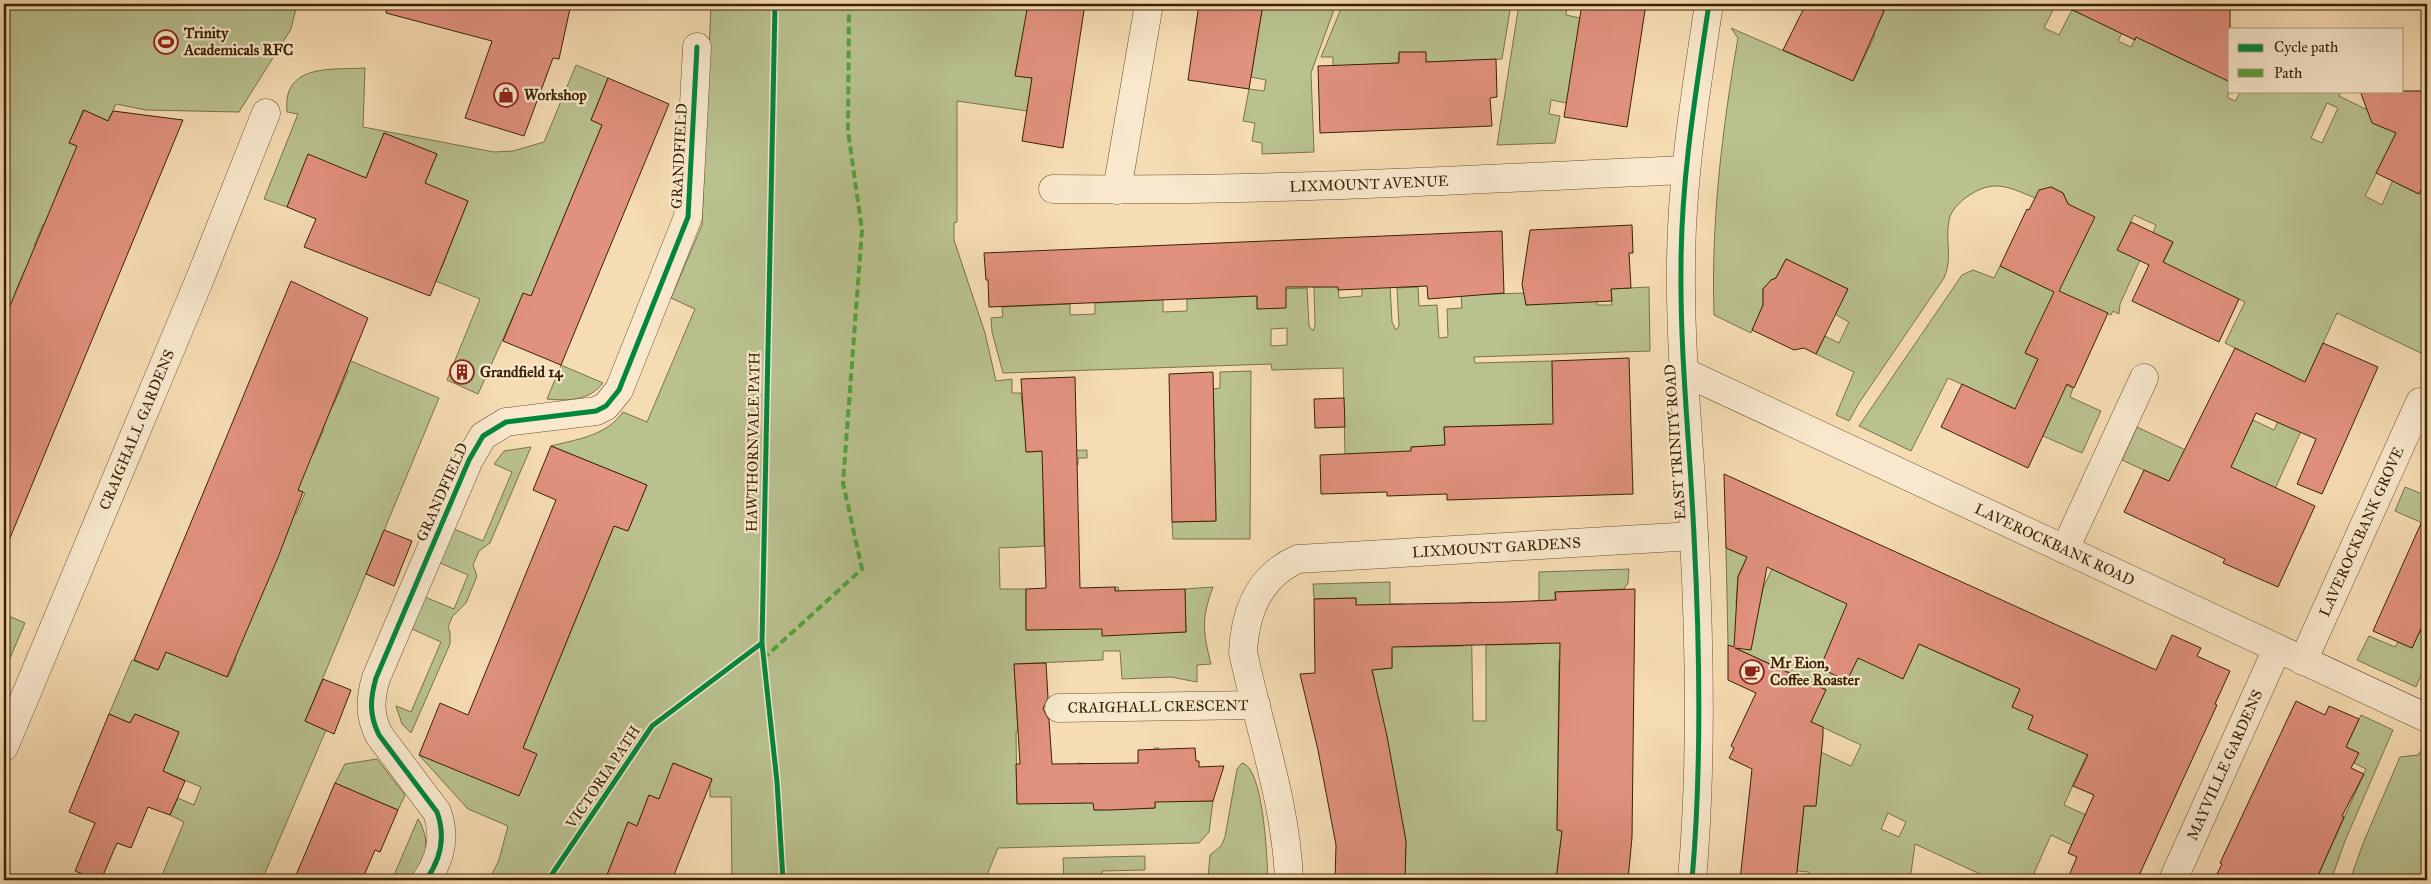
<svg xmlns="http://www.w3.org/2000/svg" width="2431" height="884" font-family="'IM FELL Great Primer',serif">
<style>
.green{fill:#b9c18f;stroke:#7a7248;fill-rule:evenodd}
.building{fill:#e1917f;stroke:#3a2300}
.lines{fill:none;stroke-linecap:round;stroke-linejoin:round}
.minor-casing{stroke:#69512c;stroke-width:29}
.minor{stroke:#f9e8cd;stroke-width:28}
.quiet{stroke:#54a23c;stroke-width:4;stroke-dasharray:8 4;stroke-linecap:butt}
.cycleway-casing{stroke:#f9e8cd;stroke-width:8}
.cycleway{stroke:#00873e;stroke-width:5}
.labels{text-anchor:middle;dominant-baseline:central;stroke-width:4.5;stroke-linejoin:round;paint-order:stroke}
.poi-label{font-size:15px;font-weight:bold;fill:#3a2300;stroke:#f9e8cd;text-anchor:start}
.street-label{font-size:15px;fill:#3a2300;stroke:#f9e8cd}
</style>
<rect width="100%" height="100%" fill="#f6dcb2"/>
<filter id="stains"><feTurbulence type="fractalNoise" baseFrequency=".004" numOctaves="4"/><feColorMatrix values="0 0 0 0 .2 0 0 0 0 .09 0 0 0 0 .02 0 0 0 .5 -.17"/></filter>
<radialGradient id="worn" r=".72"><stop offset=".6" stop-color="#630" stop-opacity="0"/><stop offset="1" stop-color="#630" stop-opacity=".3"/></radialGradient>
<path class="green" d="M4,4H297L291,29L239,112L146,110L116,104L108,121L83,110L70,143L95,154L88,183L65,174L56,195L79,205L67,234L43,224L34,246L58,256L48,279L25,269L15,293L38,303L31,320L8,310L4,319Z
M711,4H1028L1037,44L1021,42L1015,75L1032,78L1027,111L957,101V222L954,223V240L985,333L996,381L1012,379V393H1021L1027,452L1087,450V458H1078V465H1043L1044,546L999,548L1000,589H1026V630L1116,628L1115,587H1118L1129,634L1186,632L1185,589L1213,587C1201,619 1203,632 1211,664L1197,665V682L1171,677L1122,679L1120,651H1103V660L1014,664L1018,731L1016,732L1017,803H1078V763L1092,764L1094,810L1155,808L1154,748H1159V762L1184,801H1213L1209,832L1199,843L998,848L985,880H732L731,797H710V785L712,779L674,763L659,799L649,795L637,826L628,822L605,880H489L499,860L508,826L468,809L419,755L536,754L523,748L614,526L628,531L647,485L551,446C578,439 606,436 623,412L647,422L695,309L671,298L702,225Z
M1263,4H1336L1311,73L1314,152L1262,154V143L1252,141L1255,123L1243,121L1249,89L1264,91L1266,80L1251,77Z
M1343,4H1511L1502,59L1426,62L1425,52L1399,53L1398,63L1333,66V57H1321Z
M1519,4H1567L1566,15L1580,18L1567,103L1551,100L1549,114L1560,116L1555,143L1497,145Z
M1876,4H2056L2044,28L2059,35L2072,10L2081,14L2085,4H2144L2181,21L2167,52L2190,63L2230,72V91L2227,97L2235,101L2241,91H2337L2340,93L2339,96L2400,126L2365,196L2382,205L2396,173L2399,184L2419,194L2423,186L2427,188L2425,193L2427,195V356L2337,313L2304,384L2319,391L2266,509L2244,517L2122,460L2137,427L2228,470L2253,420L2274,430L2298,379L2225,343L2245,302L2163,263L2173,242L2153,233L2156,225L2134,215L2125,234L2140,260L2120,304L2119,314L2113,311L2111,315L2086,303L2035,333L2025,353L2038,359L2034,369L2073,388L2070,397L2101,411L2082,453L2043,436L2048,424L1948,378L1911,451L1859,426L1962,275L1973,270L1994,278L2000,266L2048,289L2068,204L2063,193L2051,187L2035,198C2006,186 1992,178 1964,199C1957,205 1950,212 1949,221C1945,240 1953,259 1944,278L1859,403L1849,421L1836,415L1854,372L1816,354L1825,336L1839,343L1849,322L1835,314L1848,289L1786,259L1776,278L1771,280L1763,289V305L1751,333L1714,315C1711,222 1722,130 1738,38L1731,28L1853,81L1875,35L1842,19L1847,10L1878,25L1884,12L1874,6ZM2133,9L2147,16L2131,47L2118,41ZM2327,103L2338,108L2322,143L2311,138Z
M576,65L608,78L591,120L602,125L531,296L523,294L478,394L447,380L480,299L433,280L442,267L468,201L448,193L422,190L437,154L384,133L366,178L308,155L287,207L264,199L298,114L287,112C282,63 332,70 365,68L363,127L494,152L513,151L544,142Z
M1390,284L1392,322L1396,330L1399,326L1397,288L1418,287L1419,306L1437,305L1439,338L1448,337L1447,309L1462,308L1461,295L1525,293L1526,305C1551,304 1572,297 1596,289L1597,305H1612L1611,289L1649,287L1650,351L1474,357L1475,363L1552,361L1553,408L1556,425L1550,428L1546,424L1444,427L1445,445L1411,447L1412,461L1376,453L1345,454L1343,368L1272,370L1271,364L1003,373L992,332L991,318L1003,317L1002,307L1070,304V315L1095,314V303L1163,300V312L1187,311V299L1257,296L1258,308L1281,289L1307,288L1309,326L1313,331L1315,325L1314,287L1338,286L1339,298L1362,296V285ZM1287,328V345L1271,346V329Z
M296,338L439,398L305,721L326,730L262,880H160L184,822L170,815L178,798L194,805L201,787L163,771L179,732L135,714L130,723L109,714L132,660L158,670L166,652L228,677L236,659L219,652L213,541L274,566L281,548L280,507L296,514L305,493L241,466L256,431L313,454L324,429L302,420L312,398L333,406L348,371L327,362Z
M561,365L603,383C589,401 568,401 547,399Z
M1251,371L1250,539H1173L1172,522L1216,521L1215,461L1171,450L1215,449L1213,389L1220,388V372Z
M531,447L490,543L479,551L473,565L477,576L466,603L452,617L448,627L450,632V644L411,733L402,724L396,706L411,712L441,642L412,629L425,597L454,609L468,575L440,563L454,529L483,541L512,472L494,464L504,451Z
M2405,487L2427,496V525L2395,511Z
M1726,548L1747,557L1738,576L1736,604L1746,606L1740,636L1750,638L1763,588L1772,569L1813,588L1814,586L1848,603L1828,650L1853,661L1860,647L1849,642L1848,630L1856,634L1858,630L1863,632L1872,614L1899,626L1922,574L1935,580L1893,674L1903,678L1919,644L2001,681L2013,654L2018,656L2035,618L2049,624L2012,707L2022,711L2035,683L2082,704L2069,733L2078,737L2116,654L2129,660L2116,689L2147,704L2138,725L2127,720L2123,728L2103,719L2064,805L2095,819L2085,840L2076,836L2072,845L2051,835L2031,880H1993L1915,844L1910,880H1808L1809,872L1797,871L1804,806H1815L1816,799L1760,772L1772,747L1781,750L1785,746L1786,741L1777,736L1779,733L1851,766L1861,745L1811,722L1826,689L1728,645ZM2044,696L2054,701L2050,710L2062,715L2052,739L2028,729ZM1888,813L1906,822L1899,837L1881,829Z
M1629,569L1628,583L1624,589L1555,592L1556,631L1567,661H1559L1557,830L1562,831L1556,880H1405L1406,841L1373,673L1368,670L1392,668V654L1356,611V598L1314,599L1313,584L1390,582V604H1405L1406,647L1463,646L1462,603L1471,602L1473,721H1486V645L1535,644L1534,601L1539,600V572Z
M4,614L25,623L4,672Z
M2427,616V661L2416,687L2357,660L2369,636L2395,647L2398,642L2412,648Z
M2361,715L2393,730L2345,841L2331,880H2316L2366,769L2354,763L2358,753L2346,747Z
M2426,744L2427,880H2350L2364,841L2400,757L2418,755Z
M377,759L405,795L398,810L335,783L345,764Z
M1242,763C1264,768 1267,860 1268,880H1208L1210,855L1221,846L1225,837L1237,769Z
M418,819C434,844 426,880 392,880Z
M1145,856V870L1102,871V880H1064L1063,858Z"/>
<path class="building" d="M387,4H571L559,59L553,58L524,136L465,118L492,41L386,13Z
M1028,4H1085L1063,148L1022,141L1032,78L1015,76Z
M1199,4H1263L1249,89L1188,80Z
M1582,4H1646L1627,127L1564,117Z
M1806,4H1869L1884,11L1853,81L1783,50Z
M2060,4H2230V82L2136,37L2135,40Z
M1399,52H1426V62L1496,59L1497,97L1490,98L1492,126L1320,133L1318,66L1399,63Z
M608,78L669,104L561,365L503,341L523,293L531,296L602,125L591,120Z
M2360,91H2427V178L2419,194L2376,173L2396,133L2372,123Z
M84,110L108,121L113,111L183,120L5,550L4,320L77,146L69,143Z
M384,133L437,154L425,183L468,201L430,296L304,247L316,219L287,207L308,154L366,178Z
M2051,187L2063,193L2068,204L2095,217L2059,291L2108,313L2074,388L2067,384L2028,468L1941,427L1962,384L2015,409L2038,359L2025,353L2054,292L2000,266L2027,209L2029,210L2039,190Z
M2131,222L2173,242L2163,262L2239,299L2219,342L2132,301L2149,265L2117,250Z
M1632,225L1633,253H1629L1631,288L1611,289L1612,301L1526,305L1522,284L1530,230Z
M1502,231L1504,293L1428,299L1427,286L1338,290V287H1286V308L1257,309V296L989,307L988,280H986L984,253Z
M1786,259L1848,289L1816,354L1804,348L1794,350L1752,330L1763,305V289L1771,280L1776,278Z
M291,281L368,318L298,490L303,492L279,555L227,677L166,652L158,670L134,660Z
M2323,343L2378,367L2322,494L2297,484L2316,439L2256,413L2231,467L2315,506L2278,587L2223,563L2225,559L2124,512L2144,470L2169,481L2235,348L2305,382Z
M1629,358L1633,494L1447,500V494L1387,496V492L1321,494L1320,455L1411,451V447L1445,445L1444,427L1553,424L1552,361Z
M1213,372L1216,521L1172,522L1169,374Z
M1075,377L1080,588L1115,587V591L1185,589L1186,632L1102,636V629L1026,630V589L1046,588L1042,451L1026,452L1021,379Z
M1344,398L1345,427L1315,428L1314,399Z
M551,446L647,485L628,531L614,526L523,748L537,754L519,796L419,755L440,703L468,715L556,500L533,490Z
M1724,474L2156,670L2172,635L2201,648L2197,656L2230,671L2215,704L2217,705L2137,880H2067L2077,857L2068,853L2094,795L2073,786L2088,755L2028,729L2033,716L2012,707L2020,689L1919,644L1903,679L1858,658L1847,681L1820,668L1847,604L1767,567L1751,650L1735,648L1826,690L1811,722L1823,727V736L1816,806H1804L1796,880H1740L1752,769L1729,758L1734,748L1731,746L1756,693L1728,680V645L1734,647L1738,577L1747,557L1726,548Z
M2427,510V616L2412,648L2373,631Z
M384,530L412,541L394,586L366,574Z
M1635,589L1632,837L1628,880H1556L1562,831L1557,830L1560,643L1392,647V668L1372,670L1387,736L1406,841L1405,880H1335L1336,845L1318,750L1300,674L1315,673L1314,599L1356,598V605L1507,602L1556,600L1555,592Z
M1046,663L1048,698L1043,709L1049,720L1052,764L1138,763V750L1195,748L1196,761H1199V767L1224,766L1213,801L1155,802V808L1110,810H1094L1093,803L1017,804L1016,764H1020L1014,664Z
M323,679L351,690L334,734L305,721Z
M2296,701L2325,715L2329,706L2359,719L2346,747L2359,753L2351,768L2364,774L2342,816L2344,817L2316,880H2214L2222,864L2220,863Z
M109,714L130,723L135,714L179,732L163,771L185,781L170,815L148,807L131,848L117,843L101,880H97L75,871L95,823L69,812Z
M673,763L712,779L672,880H605L628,822L637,826L649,795L659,799Z
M335,783L398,810L380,852L375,850L362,880H294Z"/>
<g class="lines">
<g class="minor-casing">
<g id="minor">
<path id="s1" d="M1053,189C1264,192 1475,179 1685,170"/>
<path d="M1117,190L1149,4"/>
<path id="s2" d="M1682,371L2427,718"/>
<path d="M2065,549L2144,378"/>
<path id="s3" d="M2303,661L2420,402"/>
<path id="s4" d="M1059,708L1256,705"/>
<path id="s5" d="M4,747L199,281L266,113"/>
<path d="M426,880C441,859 446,837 437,812L379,735C369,715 370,699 376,678L469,460L483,436L506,422L596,411L606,406L619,390L688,217L697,47"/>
<path id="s6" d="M1289,880C1286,802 1259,728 1243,652C1245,612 1259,576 1298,559L1694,536"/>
<path d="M1692,880C1702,767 1700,650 1694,536C1690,446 1680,357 1681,267C1681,179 1696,91 1709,4"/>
<path id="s7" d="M2173,880L2277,649"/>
</g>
</g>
<use href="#minor" class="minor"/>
<path class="quiet" d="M763,659L862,569L843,483L862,230L848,131L849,4"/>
<g class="cycleway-casing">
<path id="cycleway" d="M775,4L762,643L777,782L783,880
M426,880C441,859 446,837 437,812L379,735C369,715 370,699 376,678L469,460L483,436L506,422L596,411L606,406L619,390L688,217L697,47
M548,880L652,726L762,643
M1692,880C1702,767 1700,650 1694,536C1690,446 1680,357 1681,267C1681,179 1696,91 1709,4"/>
</g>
<use href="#cycleway" class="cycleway"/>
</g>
<defs>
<g id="stadium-ring" transform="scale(1.25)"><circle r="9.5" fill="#f9e8cd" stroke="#8f2418" stroke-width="1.5"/><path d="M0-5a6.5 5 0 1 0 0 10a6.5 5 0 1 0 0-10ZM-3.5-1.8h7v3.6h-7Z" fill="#8f2418"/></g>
<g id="shop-ring" transform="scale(1.25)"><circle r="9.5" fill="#f9e8cd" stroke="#8f2418" stroke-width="1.5"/><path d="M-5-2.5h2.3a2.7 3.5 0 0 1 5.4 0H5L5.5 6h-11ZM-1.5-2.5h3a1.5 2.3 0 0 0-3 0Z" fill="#8f2418"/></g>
<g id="building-ring" transform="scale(1.25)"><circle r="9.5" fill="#f9e8cd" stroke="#8f2418" stroke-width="1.5"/><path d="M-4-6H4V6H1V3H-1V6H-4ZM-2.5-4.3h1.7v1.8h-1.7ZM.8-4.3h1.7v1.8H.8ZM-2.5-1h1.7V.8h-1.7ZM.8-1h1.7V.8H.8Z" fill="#8f2418"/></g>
<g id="cafe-ring" transform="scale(1.25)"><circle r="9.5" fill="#f9e8cd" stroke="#8f2418" stroke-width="1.5"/><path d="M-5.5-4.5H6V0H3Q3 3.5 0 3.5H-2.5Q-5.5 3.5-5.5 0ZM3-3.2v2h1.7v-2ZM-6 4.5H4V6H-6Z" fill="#8f2418"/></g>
</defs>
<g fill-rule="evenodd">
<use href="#stadium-ring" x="166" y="42"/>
<use href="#shop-ring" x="506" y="95"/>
<use href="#building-ring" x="462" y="372"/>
<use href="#cafe-ring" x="1752" y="672"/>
</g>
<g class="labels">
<g class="poi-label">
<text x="184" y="33">Trinity<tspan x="184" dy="17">Academicals RFC</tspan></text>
<text x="524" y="95">Workshop</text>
<text x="480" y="372">Grandfield 14</text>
<text x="1770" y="663">Mr Eion,<tspan x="1770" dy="17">Coffee Roaster</tspan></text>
</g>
<g class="street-label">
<text transform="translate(679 156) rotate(-87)">GRANDFIELD</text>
<text stroke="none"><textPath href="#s1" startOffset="316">LIXMOUNT AVENUE</textPath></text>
<text stroke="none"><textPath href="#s5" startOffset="344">CRAIGHALL GARDENS</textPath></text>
<text transform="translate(753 442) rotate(-89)">HAWTHORNVALE PATH</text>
<text transform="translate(1675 442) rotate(-94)">EAST TRINITY ROAD</text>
<text transform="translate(442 492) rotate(-66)">GRANDFIELD</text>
<text stroke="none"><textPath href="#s3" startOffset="142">LAVEROCKBANK GROVE</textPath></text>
<text stroke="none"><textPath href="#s2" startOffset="411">LAVEROCKBANK ROAD</textPath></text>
<text stroke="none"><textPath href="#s6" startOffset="546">LIXMOUNT GARDENS</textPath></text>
<text stroke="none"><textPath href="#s4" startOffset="99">CRAIGHALL CRESCENT</textPath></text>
<text stroke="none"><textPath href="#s7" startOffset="126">MAYVILLE GARDENS</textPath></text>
<text transform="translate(603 777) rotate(-56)">VICTORIA PATH</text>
</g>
</g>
<rect width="2431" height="884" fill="none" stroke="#f6dcb2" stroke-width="20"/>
<rect x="5" y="5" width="2421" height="874" fill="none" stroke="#3a2300" stroke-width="2.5"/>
<rect x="10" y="10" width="2411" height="864" fill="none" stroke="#3a2300"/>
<rect x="2228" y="28" width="175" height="65" fill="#f9e8cd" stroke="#ad997b"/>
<rect x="2238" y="44" width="25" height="8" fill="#00873e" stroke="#ad997b"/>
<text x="2274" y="52" font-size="15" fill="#3a2300">Cycle path</text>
<rect x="2238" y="69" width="25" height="8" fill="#54a23c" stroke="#ad997b"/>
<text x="2274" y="78" font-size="15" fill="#3a2300">Path</text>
<rect width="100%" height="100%" filter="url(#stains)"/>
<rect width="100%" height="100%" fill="url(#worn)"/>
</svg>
